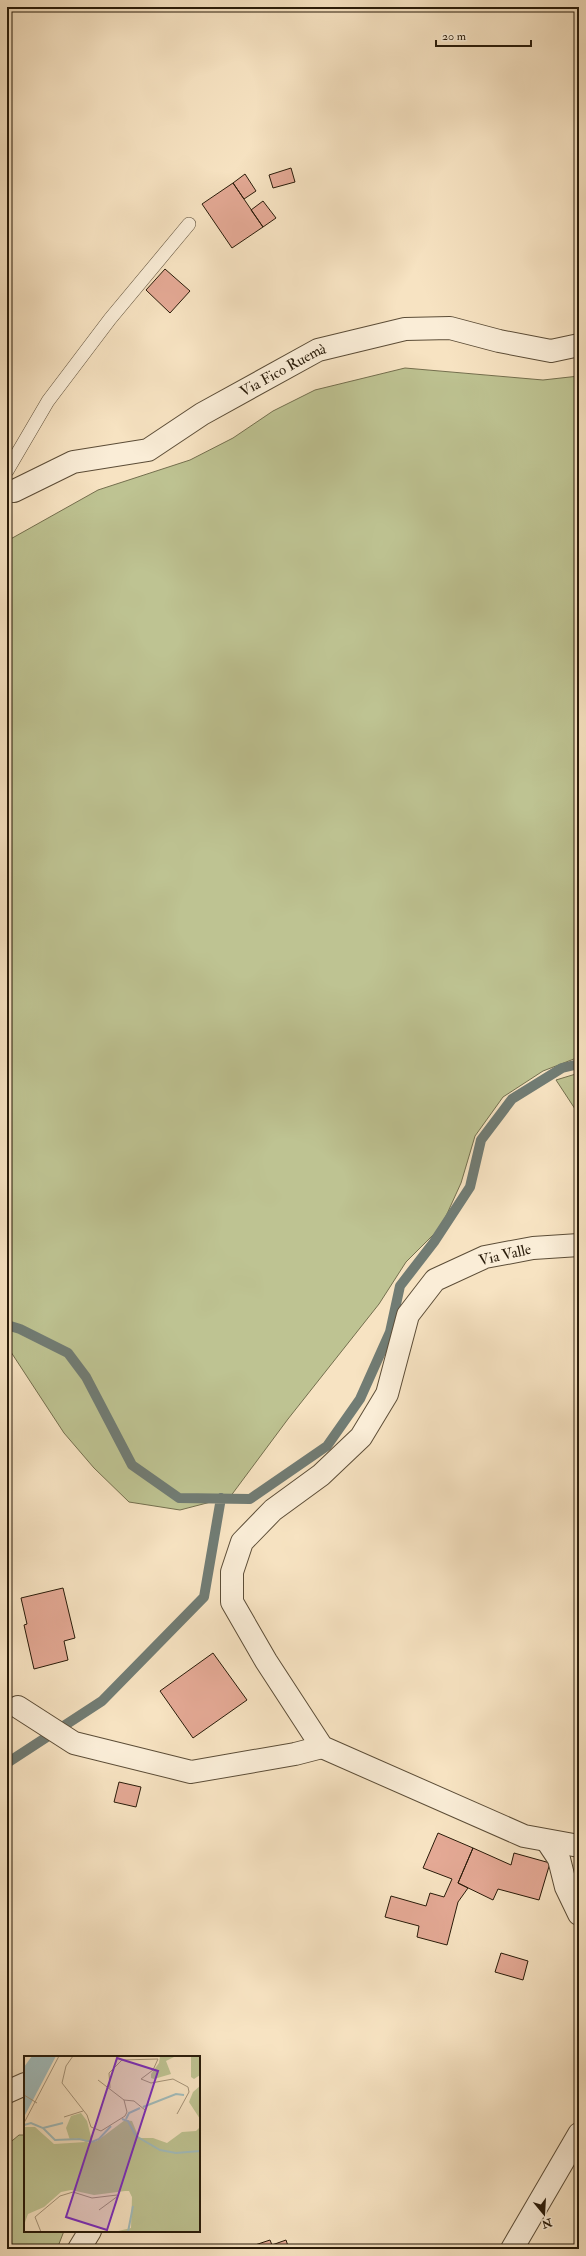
<svg xmlns="http://www.w3.org/2000/svg" width="586" height="2256" font-family="'IM FELL Double Pica',serif">
<style>
.green{fill:#bec392;stroke:#746f4e}
.lines{fill:none;stroke-linecap:round;stroke-linejoin:round}
.stream{stroke:#717c74;stroke-width:10}
.building{fill:#e4a995;stroke:#291b09}
.service-casing{stroke:#5c4d37;stroke-width:14}
.minor-casing{stroke:#5c4d37;stroke-width:24}
.service{stroke:#faedd7;stroke-width:13}
.minor{stroke:#faedd7;stroke-width:22}
.labels{text-anchor:middle;dominant-baseline:central;stroke-width:4;stroke-linejoin:round;paint-order:stroke}
.street-label{font-size:15px;fill:#291b09;stroke:#faedd7}
.inset-river{fill:none;stroke:#a1bcbc;stroke-width:2}
.inset-road{fill:none;stroke:#a59378;stroke-width:1}
.view{fill:#7b2cbf;fill-opacity:0.15;stroke:#7b2cbf;stroke-width:2}
.inset-edge{fill:none;stroke:#291b09;stroke-width:2}
</style>
<rect width="100%" height="100%" fill="#f7e3c2"/>
<filter id="stains"><feTurbulence type="fractalNoise" baseFrequency=".005" numOctaves="4"/><feColorMatrix values="0 0 0 0 .2 0 0 0 0 .09 0 0 0 0 .02 0 0 0 .5 -.17"/></filter>
<radialGradient id="worn" r=".72"><stop offset=".6" stop-color="#630" stop-opacity="0"/><stop offset="1" stop-color="#630" stop-opacity=".3"/></radialGradient>
<path class="green" d="M405,368L543,380L579,376V1057L543,1071L503,1097L475,1136L461,1183L441,1227L406,1262L379,1304L288,1419L230,1497L180,1510L129,1502L94,1468L64,1433L7,1346V541L98,490L190,460L233,438L273,411L315,390Z
M579,1073V1115L556,1080Z
M19,2135H25V2231H64L57,2249H7V2145Z"/>
<g class="lines">
<path class="stream" d="M7,1325L20,1329L68,1353L86,1377L132,1465L179,1498L250,1499L327,1446L360,1399L390,1332L400,1286L434,1242L470,1187L481,1140L512,1099L562,1068L579,1064
M7,1763L102,1701L204,1597L221,1498"/>
</g>
<path class="building" d="M291,168L295,182L273,188L269,175Z
M245,174L256,191L244,199L233,183Z
M233,183L263,227L232,248L202,204Z
M263,201L276,218L263,227L251,210Z
M165,269L190,291L170,313L146,290Z
M63,1588L75,1638L64,1641L68,1660L34,1669L24,1625L27,1624L21,1598Z
M213,1653L247,1700L193,1738L160,1691Z
M119,1782L141,1787L136,1807L114,1802Z
M438,1833L473,1848L458,1883L468,1888L458,1902L447,1945L417,1937L419,1926L385,1917L391,1896L426,1906L430,1893L444,1897L452,1879L423,1868Z
M473,1848L511,1865L514,1853L550,1863L539,1900L498,1889L493,1900L458,1883Z
M501,1953L528,1961L523,1980L495,1972Z
M270,2240L272,2245L286,2240L289,2249H243Z"/>
<g class="lines">
<g class="service-casing">
<path id="service" d="M7,471L48,401L110,319L189,224"/>
</g>
<g class="minor-casing">
<g id="minor">
<path id="s1" d="M14,491L73,462L148,450L202,414L318,350L405,329L450,328L499,341L551,351L579,345"/>
<path d="M579,1245L533,1248L485,1257L435,1280L408,1315L387,1394L361,1437L321,1475L273,1510L242,1542L232,1572V1602L266,1661L322,1747L524,1836L579,1846"/>
<path d="M18,1707L74,1743L191,1772L295,1754L322,1747"/>
<path d="M547,1841L559,1859L566,1887L579,1914"/>
<path d="M7,2092L25,2084"/>
<path d="M79,2249L90,2231"/>
<path d="M512,2249L579,2134"/>
</g>
</g>
<use href="#service" class="service"/>
<use href="#minor" class="minor"/>
</g>
<g class="labels">
<g class="street-label">
<text stroke="none"><textPath href="#s1" startOffset="299">Via Fico Ruemà</textPath></text>
<text transform="translate(505 1255) rotate(-13)">Via Valle</text>
</g>
</g>
<g transform="translate(24 2056)">
<rect width="176" height="176" fill="#f7e3c2"/>
<path d="M136,0H152L142,5L147,18L130,23L127,22V18L135,7ZM167,0H176V19L170,23L167,21ZM176,30V63L165,46L169,36ZM57,57L63,65L68,85L63,86L65,87L73,85L101,64L108,65L115,82H129L143,87L158,76L172,75L176,71V176H90L107,172L108,141L105,135H101L70,139L47,134L37,136L20,151L4,158L0,169V71H11L30,88L62,86L53,82L46,84L42,72L47,60Z" fill="#bec392"/>
<path d="M8,0H32L0,61V11Z" fill="#a1bcbc"/>
<path class="inset-river" d="M119,51L152,38L160,39M98,63L104,65L112,80L136,94L152,97L176,95M102,63L105,57L116,52M0,69L7,67L19,72L31,84L55,83L68,86L75,83L87,70M19,72L39,67M104,176L109,150"/>
<path class="inset-road" d="M49,0L42,10L38,27L63,59L67,71L77,75L101,60L103,56L100,44L74,24M86,32L85,17L98,4L134,3L129,14L117,23L127,27L149,23L164,31L165,36L153,58M0,39L13,47M100,44L110,45L121,54M40,61L59,55M0,67L35,0M75,154L94,140M17,176L11,161L36,140L49,136L68,142L93,139"/>
<path class="view" d="M93,2L134,15L83,174L42,161Z"/>
<rect width="176" height="176" class="inset-edge"/>
</g>
<rect width="586" height="2256" fill="none" stroke="#f7e3c2" stroke-width="24"/>
<rect x="8" y="8" width="570" height="2240" fill="none" stroke="#291b09" stroke-width="2"/>
<rect x="12" y="12" width="562" height="2232" fill="none" stroke="#291b09"/>
<g transform="translate(544 2214) rotate(162)" stroke="#faedd7" stroke-width="3" paint-order="stroke">
<path d="M0-3L7 15L0 10L-7 15Z" fill="#291b09"/>
<text y="-6" font-size="11" font-weight="bold" text-anchor="middle" fill="#291b09">N</text>
</g>
<path d="M436 40v6h95v-6" fill="none" stroke="#291b09" stroke-width="2"/>
<text x="442" y="40" font-size="12" fill="#291b09" stroke="#faedd7" stroke-width="3" paint-order="stroke">20 m</text>
<rect width="100%" height="100%" filter="url(#stains)"/>
<rect width="100%" height="100%" fill="url(#worn)"/>
</svg>
